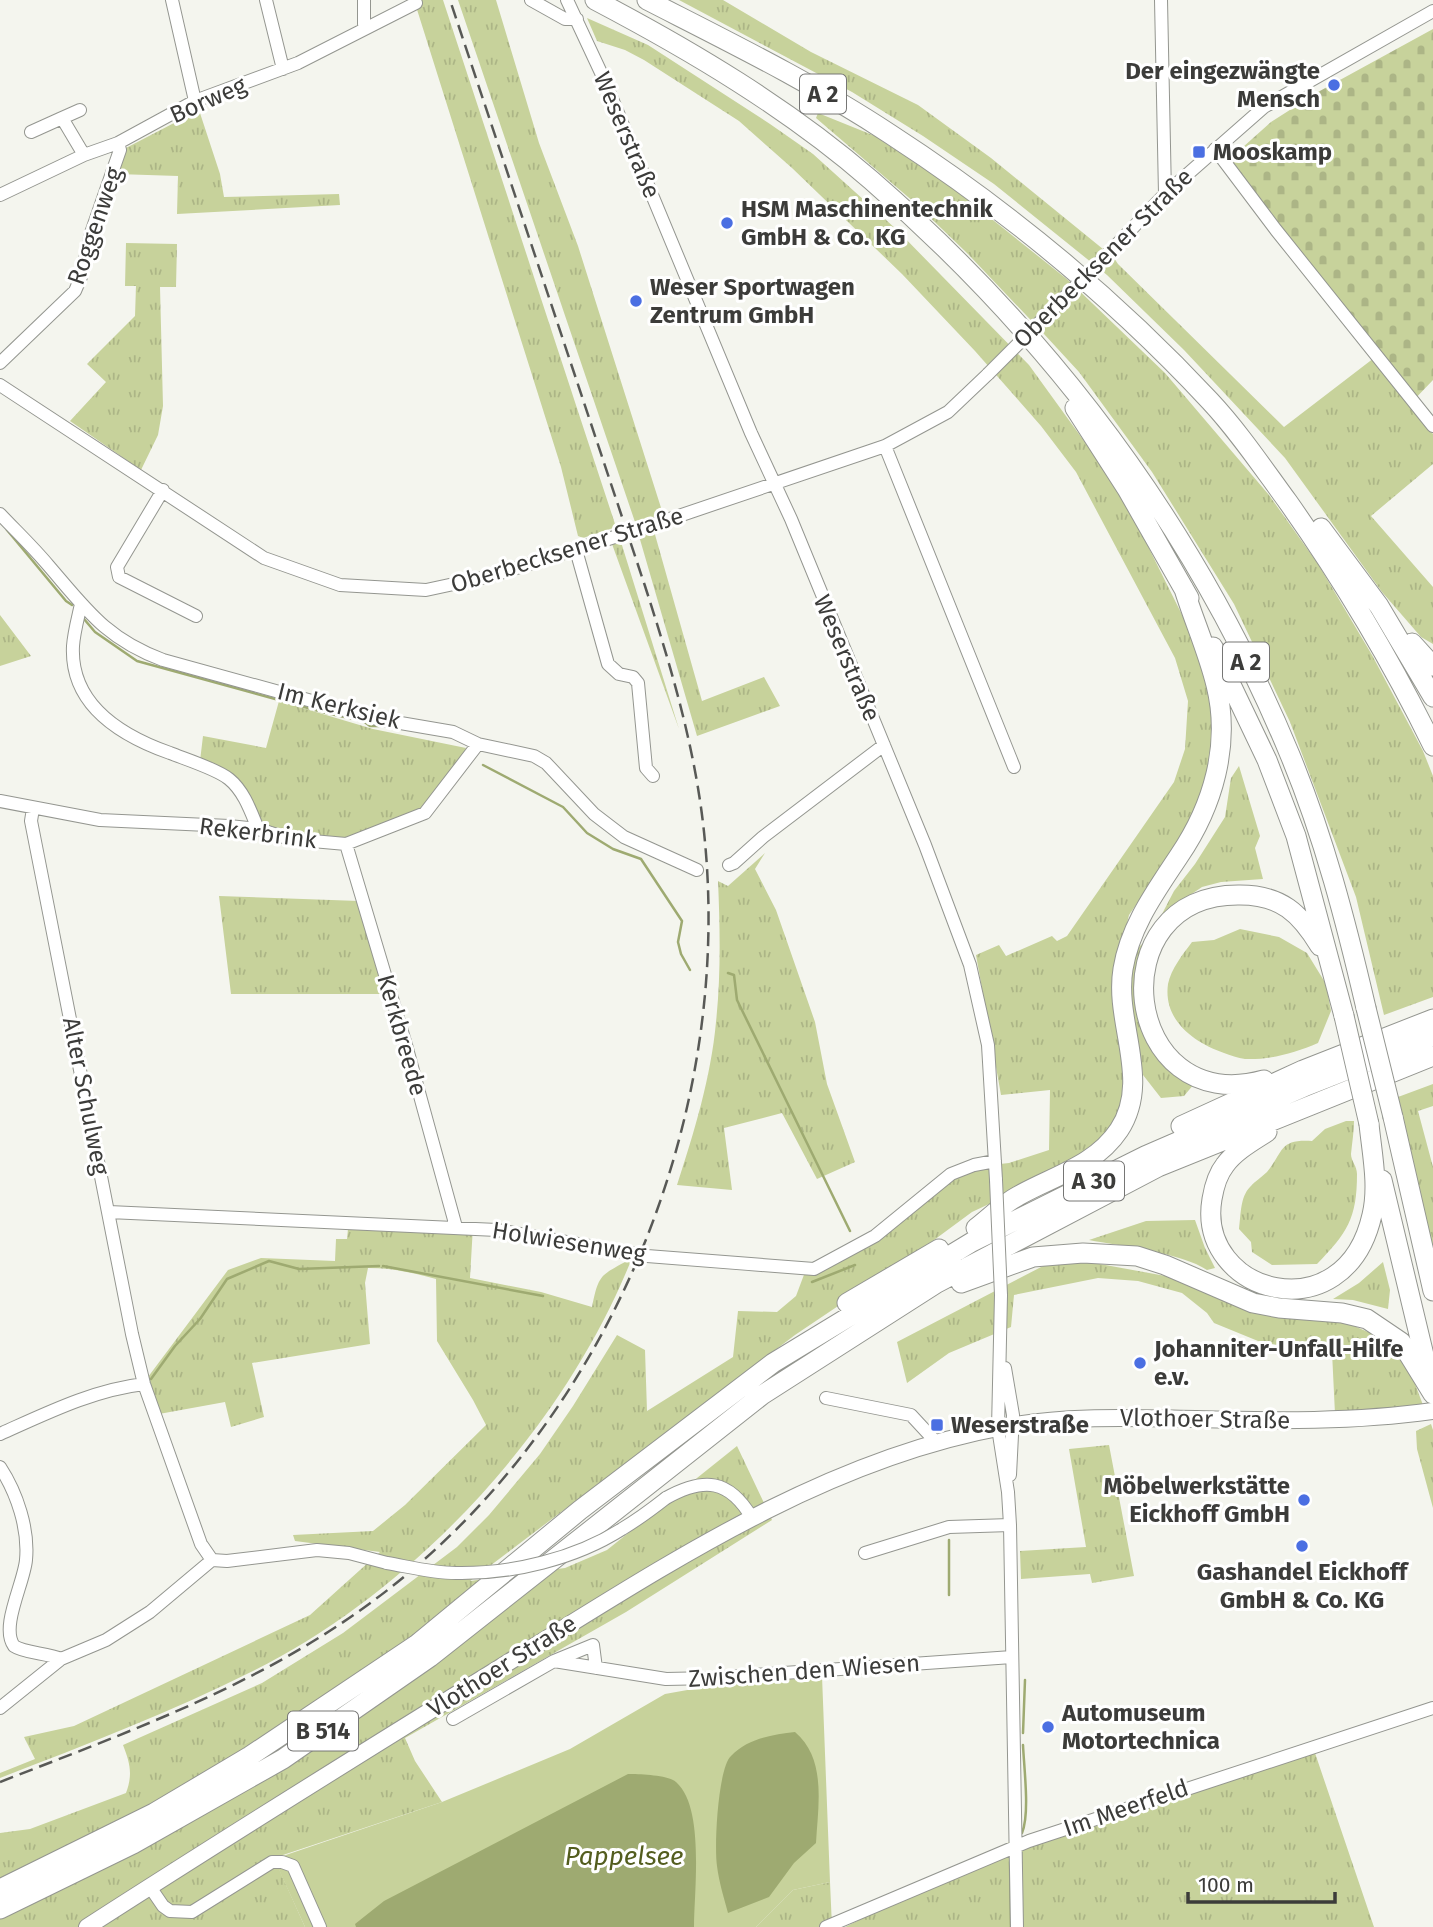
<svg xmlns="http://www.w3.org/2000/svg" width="1433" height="1927" font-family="'Fira Sans',sans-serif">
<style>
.grass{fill:url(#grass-tufts)}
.cemetery{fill:url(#cemetery-stones)}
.park{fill:#c7d29b}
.water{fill:#9eaa71}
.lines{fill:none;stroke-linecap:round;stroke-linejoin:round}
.stream{stroke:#9eaa71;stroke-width:2.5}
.minor-casing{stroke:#949690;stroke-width:14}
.major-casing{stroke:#949690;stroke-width:18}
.highway-casing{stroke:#949690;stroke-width:21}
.minor{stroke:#fff;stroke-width:12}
.major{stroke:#fff;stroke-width:16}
.highway{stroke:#fff;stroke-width:19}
.rail{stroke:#585956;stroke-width:2.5;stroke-dasharray:14 7;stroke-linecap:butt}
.minor-bridge-casing{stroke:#949690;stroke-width:14;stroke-linecap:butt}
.highway-bridge-casing{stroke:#949690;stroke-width:21;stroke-linecap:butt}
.minor-bridge{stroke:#fff;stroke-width:12}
.highway-bridge{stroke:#fff;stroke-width:19}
.poi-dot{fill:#4b6fe2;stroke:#fff;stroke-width:2.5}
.labels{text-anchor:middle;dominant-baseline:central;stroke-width:6;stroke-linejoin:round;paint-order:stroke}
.shield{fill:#fff;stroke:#767675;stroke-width:2}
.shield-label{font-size:23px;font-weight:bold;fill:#3c3c3a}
.poi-label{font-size:24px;font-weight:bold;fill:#3c3c3a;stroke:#fff;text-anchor:start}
.street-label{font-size:24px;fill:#3c3c3a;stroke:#fff}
.water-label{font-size:26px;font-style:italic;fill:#535d1e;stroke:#fff}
</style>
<defs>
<pattern id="grass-tufts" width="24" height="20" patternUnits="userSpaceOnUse" patternTransform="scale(1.75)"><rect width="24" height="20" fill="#c7d29b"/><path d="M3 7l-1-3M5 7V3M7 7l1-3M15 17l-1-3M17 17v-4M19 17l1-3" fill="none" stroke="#acb586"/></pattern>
<pattern id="cemetery-stones" width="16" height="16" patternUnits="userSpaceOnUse" patternTransform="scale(1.75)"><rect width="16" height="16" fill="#c7d29b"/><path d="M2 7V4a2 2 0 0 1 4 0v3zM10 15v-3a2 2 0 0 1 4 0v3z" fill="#acb586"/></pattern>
</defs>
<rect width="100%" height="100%" fill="#f4f5ee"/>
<path class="grass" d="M414,0H443L616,527L583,538L578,536L561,467Z
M458,0H496L539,143L578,246L663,514L635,522Z
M679,0H723L811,52L918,105L991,158L1114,258L1118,264L1284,427L1374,358L1433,434V464L1371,516L1433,587V644L1421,637L1382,592L1285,458L1184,350L1107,275L994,184L923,136L852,92Z
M587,18L648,45L770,124L813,154L896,229L1029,365L1121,492L1202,655L1216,711L1213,755L1206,781L1183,836L1129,915L1117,966L1126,1063L1125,1097L1114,1126L1062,1170L972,1212L911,1257L795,1335L470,1581L565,1568L607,1550L737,1446L772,1520L626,1612L405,1738L415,1761L442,1802L274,1858L305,1927H0V1833L30,1829L126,1793C133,1774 130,1763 123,1745L262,1683L343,1633L457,1547L489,1515L540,1454L573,1406L617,1335L645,1350L647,1411L733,1357L738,1311L777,1312L796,1296L805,1272L814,1269L973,1167L1009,1163L1049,1150L1050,1090L1001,1095L976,955L999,945L1006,956L1052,936L1057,941L1067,936L1174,782L1185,749L1188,701L1175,658L1076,472L1041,426L975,351L902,274L792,168L739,121L644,60L625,50L597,41Z
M199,110L220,174L224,197L339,194L340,205L177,214L178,176L117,174L124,149Z
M818,113L875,136L953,188L1068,280L1165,373L1269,495L1318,564L1372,655L1423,751L1433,776V997L1384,1015L1356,897L1290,722L1234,604L1152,472L1079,372L1044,334L968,254L915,203L816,118Z
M126,243L177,244L176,287H160L163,406L158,435L141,470L70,421L106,382L87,364L135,316L136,286H125Z
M654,531L702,701L764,677L780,706L697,736L639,536Z
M621,542L679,729L612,544Z
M0,615L31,656L0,666Z
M279,701L373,729L466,748L453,779L423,811L343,840L263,825L235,779L200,761L203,736L266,748Z
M1239,766L1260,836L1255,848L1263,879L1221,882L1202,887L1162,914L1174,891L1195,864L1225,817L1231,778Z
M765,853L755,869L776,910L815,1022L827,1084L855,1162L817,1179L782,1113L724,1128L732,1190L677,1185C694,1133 711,1077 716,1022C721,975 720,927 718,881L728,886Z
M219,896L359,901L386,994H231Z
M1240,929L1279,937L1307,953L1326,984L1331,1011L1318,1043C1295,1053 1270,1060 1245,1059C1238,1058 1230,1055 1224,1053C1193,1042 1163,1020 1168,984C1171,969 1183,954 1192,942L1214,940Z
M1143,943L1135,980L1137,1009L1152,1050L1170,1072L1194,1084L1184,1096L1161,1098L1143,1075L1134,1019L1130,985L1136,950Z
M1433,1084V1106L1418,1111L1433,1167V1250L1398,1097Z
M1346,1121H1354C1354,1132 1352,1143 1351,1154C1351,1161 1357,1166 1357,1174C1357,1219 1347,1233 1317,1264L1272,1265L1252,1252L1251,1242L1239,1229C1241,1215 1240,1197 1250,1187C1255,1181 1262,1177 1267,1172C1284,1151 1279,1139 1312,1141L1325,1129Z
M349,1219L473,1226L470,1278L541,1292L592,1307C599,1272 601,1276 632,1258C565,1427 416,1590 253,1671C171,1712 85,1745 0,1778V1773L35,1759L24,1737L74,1726L310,1615L380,1552L295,1541L293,1535L373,1531L405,1505L486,1425L473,1400L437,1341L436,1279C413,1273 393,1268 368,1268L365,1283L370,1344L252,1363L264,1417L231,1427L225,1402L159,1414L148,1377L228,1270L261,1258L335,1261L336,1239H347Z
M1195,1220L1205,1248L1215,1268L1207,1270C1182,1253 1120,1246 1089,1240L1146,1221Z
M1089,1262L1171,1277L1270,1315L1347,1323L1375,1335L1406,1360L1423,1405L1335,1414L1332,1352L1291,1348L1258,1341L1214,1323L1207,1313L1182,1293L1138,1281L1098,1278L1014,1295L1011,1327L949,1353L907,1383L897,1342L1043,1266Z
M1383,1262L1390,1290L1388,1309L1353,1300L1333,1299L1359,1283Z
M1431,1424L1433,1430V1508L1417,1449L1416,1431Z
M1109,1445L1134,1576L1092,1583L1090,1574L1021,1579L1020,1551L1086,1547L1069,1449Z
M1433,1702V1714L1315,1753L1374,1927H845L890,1905L1005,1856L1007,1843L1030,1834Z
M830,1882L832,1927H756L793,1890Z"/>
<path class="cemetery" d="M1433,29V380L1410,404L1228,160L1229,151L1233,156L1271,122L1318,92Z"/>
<path class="park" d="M822,1676L830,1882L793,1890L756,1927H305L274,1859L442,1802L570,1749L665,1694L704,1687Z"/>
<path class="water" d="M795,1732C827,1759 818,1806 816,1843L794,1863L769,1897L728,1913C724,1898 719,1882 717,1866C714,1846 718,1768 731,1756C748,1738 772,1735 795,1732Z
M628,1774C640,1774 668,1775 676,1782C705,1807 694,1891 694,1927H356L355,1924L384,1901Z"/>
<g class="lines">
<path class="stream" d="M7,530L66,601L72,605
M84,619L95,632L137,661L326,713L363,721L370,726H382
M483,765L563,807L587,833L613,849L641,859L682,921L678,942L681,954L690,970
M728,973L734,975L737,1000L850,1231
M383,1266L543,1296
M812,1282L855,1265
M151,1379L175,1346L200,1319L227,1279L269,1261L299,1269L379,1266
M949,1540V1595
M1023,1733L1025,1680
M1022,1833C1030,1814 1024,1768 1023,1745
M1010,1862L1011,1927"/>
<g class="minor-casing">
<path id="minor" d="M172,0L195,101
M266,0L283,69
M364,0V24L366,28
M531,0L565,19H577
M567,0L603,77L751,433L791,519L925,845L970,965L988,1045L996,1180
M1161,0L1165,194
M80,110L62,118L84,155
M31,132L62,118
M1215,149L1276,230L1433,426
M0,195L84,155L118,143L195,101L298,63L416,3
M1102,260L1165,194L1264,107L1433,11
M0,363L75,291L81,277L91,233L120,150L118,143
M0,385L264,558L340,585L426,590L491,576L599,542
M885,446L1014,767
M163,490L117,567L119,577L196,616
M0,514C16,531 33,547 48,565C86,609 106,639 163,660L377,719L453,732L478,744L534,756L546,763L594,814L624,837L697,870
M658,523L885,446L948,412L988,374
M576,550L608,664L619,674L633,677L638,683L646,768L653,776
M81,604C78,618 74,632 73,646C70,705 122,736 170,753C185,759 217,769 229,779C244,791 251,812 258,829
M0,801L100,820L229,826L258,829L290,839L346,844L425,813L478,744
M33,808L31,821L132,1334L144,1384L201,1544L212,1560
M346,844L406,1045L456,1227
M729,865L734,863L763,837L884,745
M109,1212L497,1230L647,1256L814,1269L875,1236L951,1174L974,1165L995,1161
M1001,1295L998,1428L1008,1492L1010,1525L1017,1927
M1005,1368L1013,1415L1010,1475
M826,1398L911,1415L936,1442
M0,1434C47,1413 93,1390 144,1384
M0,1467C17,1493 29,1529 26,1560C24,1583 0,1627 14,1646C24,1653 47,1653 61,1659
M666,1498C704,1477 729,1479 752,1518
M865,1553L949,1527L1010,1525
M554,1661L593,1645L596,1668
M0,1708L61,1659L106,1640L150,1612L212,1560L227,1561L317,1550L349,1553L387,1563
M453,1719L554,1661L666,1679L712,1678L1012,1657
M150,1887L163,1906L170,1911L192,1912L272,1862H282L293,1866L320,1927
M826,1927L1029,1841L1433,1708"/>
</g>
<g class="major-casing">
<path id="major" d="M87,1927C227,1837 368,1749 509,1662C663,1567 822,1460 1003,1427C1067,1415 1131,1418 1196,1419C1274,1421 1355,1422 1433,1411"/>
</g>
<g class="highway-casing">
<path id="highway" d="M595,0C692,51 788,108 871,180C1054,339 1197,531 1290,755C1324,837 1346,922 1366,1008
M647,0C729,42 813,83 890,134C1007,210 1115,299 1210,401C1239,432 1263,468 1288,502C1343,580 1391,660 1433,746
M1075,408L1127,489L1189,598
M1321,528L1379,606L1433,697
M1412,643L1433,666
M1213,647L1267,760L1296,836L1344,1016
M1264,1080C1121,1119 1096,893 1240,895C1281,895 1300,913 1320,946
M1393,1117L1433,1291
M1181,1126L1303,1070L1433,1019
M1267,1132C1253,1141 1235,1151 1225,1165C1217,1175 1214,1187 1212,1199C1196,1294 1345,1335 1372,1215C1379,1186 1372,1154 1369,1124
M1382,1180L1428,1372
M976,1228C989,1218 1003,1204 1018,1196C1053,1176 1095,1166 1119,1130C1152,1080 1114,1023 1123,969C1130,926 1156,891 1179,856C1213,806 1231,745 1216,685C1208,652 1194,621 1184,589
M961,1283L1033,1257L1083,1253L1137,1256L1165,1265L1253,1303L1279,1308L1342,1313L1367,1319L1401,1342L1433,1394
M847,1303L939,1249
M0,1889L154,1813L250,1756L416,1645L580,1510L773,1363L972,1242L1145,1156L1304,1087L1433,1036
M0,1909L133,1844L283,1759L430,1657L762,1395L937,1283L1158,1167L1433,1056"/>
</g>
<use href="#minor" class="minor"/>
<use href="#major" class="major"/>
<use href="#highway" class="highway"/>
<path class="rail" d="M0,1782C128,1732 257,1686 369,1604C603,1433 732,1128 705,842C697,754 672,670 645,586L450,0"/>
<g class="minor-bridge-casing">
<path id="minor-bridge" d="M988,374L1102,260
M599,542L658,523
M996,1180L1001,1295
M387,1563C410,1567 433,1573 456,1573C512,1574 575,1559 622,1529C637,1520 652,1509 666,1498"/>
</g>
<g class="highway-bridge-casing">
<path id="highway-bridge" d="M1366,1008L1393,1117
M1344,1016L1369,1124"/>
</g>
<use href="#minor-bridge" class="minor-bridge"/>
<use href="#highway-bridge" class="highway-bridge"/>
</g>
<g class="poi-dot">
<circle cx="1334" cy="85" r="7"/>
<rect x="1192" y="145" width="14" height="14" rx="3.5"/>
<circle cx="727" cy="223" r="7"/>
<circle cx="636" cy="301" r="7"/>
<circle cx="1140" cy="1363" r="7"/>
<rect x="930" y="1418" width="14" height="14" rx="3.5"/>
<circle cx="1304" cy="1500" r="7"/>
<circle cx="1302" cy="1546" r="7"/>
<circle cx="1048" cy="1727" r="7"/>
</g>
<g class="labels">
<g class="shield">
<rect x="800" y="74.5" width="46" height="39" rx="5"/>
<rect x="1223" y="642.5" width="46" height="39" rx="5"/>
<rect x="1064" y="1161.5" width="60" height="39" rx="5"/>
<rect x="288" y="1711.5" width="70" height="39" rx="5"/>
</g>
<g class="shield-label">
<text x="823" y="94">A 2</text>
<text x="1246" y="662">A 2</text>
<text x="1094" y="1181">A 30</text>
<text x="323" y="1731">B 514</text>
</g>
<g class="poi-label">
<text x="1320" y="71" text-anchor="end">Der eingezwängte<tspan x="1320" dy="28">Mensch</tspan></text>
<text x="1213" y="152">Mooskamp</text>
<text x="741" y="209">HSM Maschinentechnik<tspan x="741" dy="28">GmbH &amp; Co. KG</tspan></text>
<text x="650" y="287">Weser Sportwagen<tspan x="650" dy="28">Zentrum GmbH</tspan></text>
<text x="1154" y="1349">Johanniter-Unfall-Hilfe<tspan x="1154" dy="28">e.v.</tspan></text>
<text x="951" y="1425">Weserstraße</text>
<text x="1290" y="1486" text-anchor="end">Möbelwerkstätte<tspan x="1290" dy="28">Eickhoff GmbH</tspan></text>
<text x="1302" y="1572" text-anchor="middle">Gashandel Eickhoff<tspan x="1302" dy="28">GmbH &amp; Co. KG</tspan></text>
<text x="1062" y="1713">Automuseum<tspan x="1062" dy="28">Motortechnica</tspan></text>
</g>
<g class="street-label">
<text transform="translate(208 100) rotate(-24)">Borweg</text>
<text transform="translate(627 135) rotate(67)">Weserstraße</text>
<text transform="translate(95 226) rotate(-71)">Roggenweg</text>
<text transform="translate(1103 258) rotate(-45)">Oberbecksener Straße</text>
<text transform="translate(567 550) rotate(-17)">Oberbecksener Straße</text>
<text transform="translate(847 658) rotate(67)">Weserstraße</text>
<text transform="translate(339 706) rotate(14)">Im Kerksiek</text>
<text transform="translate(258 833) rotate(7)">Rekerbrink</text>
<text transform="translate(402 1035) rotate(74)">Kerkbreede</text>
<text transform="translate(86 1096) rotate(79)">Alter Schulweg</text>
<text transform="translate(569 1242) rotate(9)">Holwiesenweg</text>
<text transform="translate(1205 1419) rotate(1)">Vlothoer Straße</text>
<text transform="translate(502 1666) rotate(-32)">Vlothoer Straße</text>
<text transform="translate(804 1671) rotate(-4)">Zwischen den Wiesen</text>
<text transform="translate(1126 1808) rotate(-19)">Im Meerfeld</text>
</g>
<g class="water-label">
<text x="624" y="1856">Pappelsee</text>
</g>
</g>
<path d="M1188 1892v10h147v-10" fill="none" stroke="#3c3c3a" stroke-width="3.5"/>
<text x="1198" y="1892" font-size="21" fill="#3c3c3a" stroke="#ffffff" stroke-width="5" paint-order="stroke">100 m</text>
</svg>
